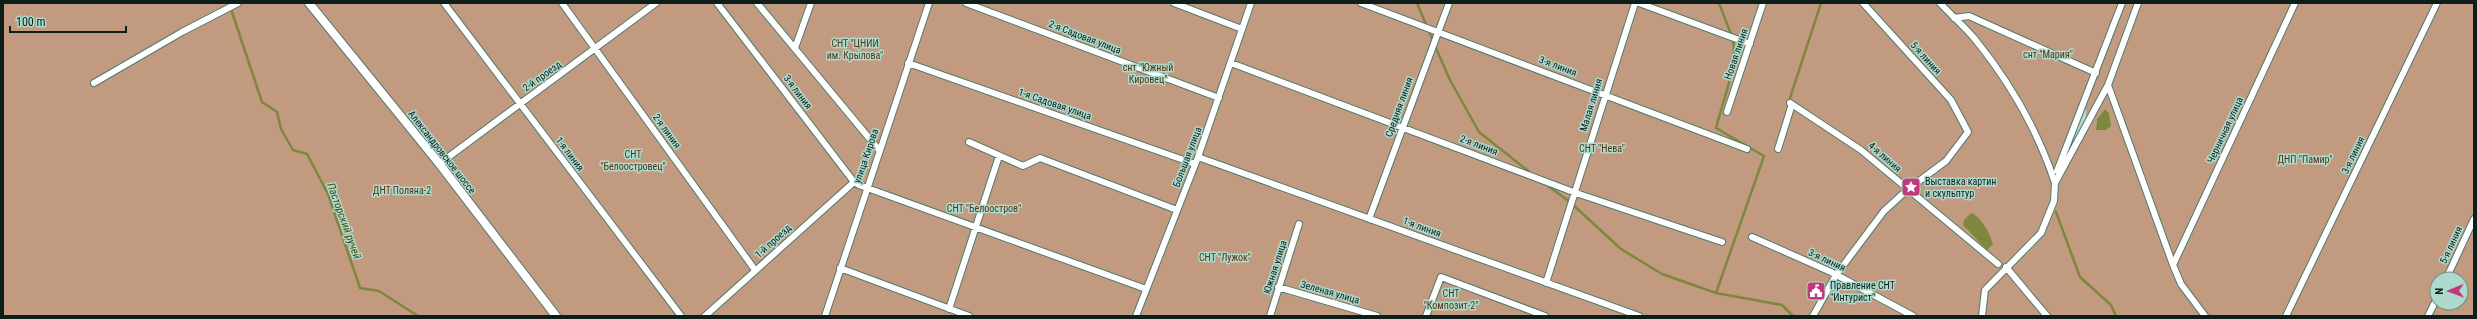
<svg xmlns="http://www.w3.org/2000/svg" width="2477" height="319" font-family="'Roboto Condensed',sans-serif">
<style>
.green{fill:#c29a80;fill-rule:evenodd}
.water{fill:#7e873d}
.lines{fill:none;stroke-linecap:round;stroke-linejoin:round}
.stream{stroke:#7e873d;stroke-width:2.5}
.minor-casing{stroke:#4f7a6e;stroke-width:8}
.tertiary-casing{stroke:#4f7a6e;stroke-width:10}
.minor{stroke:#fff;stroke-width:6}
.tertiary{stroke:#fff;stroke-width:8}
.labels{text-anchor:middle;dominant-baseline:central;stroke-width:3;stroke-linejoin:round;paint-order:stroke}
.street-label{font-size:10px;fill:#0e1f1b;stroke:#acdacc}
.park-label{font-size:10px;fill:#5c310f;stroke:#acdacc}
.poi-label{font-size:10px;fill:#0e1f1b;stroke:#acdacc;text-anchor:start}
.water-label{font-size:11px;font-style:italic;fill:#43480f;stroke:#acdacc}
</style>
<rect width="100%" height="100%" fill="#acdacc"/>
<path class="green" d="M3,3H2474V316H3ZM2085,102L2087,125L2055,182L2054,178ZM2105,109L2107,110L2096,130L2097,119ZM2437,279H2461V303H2437Z"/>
<path class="water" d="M2105,109L2109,113L2111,126L2106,130H2096L2097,119Z
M1971,213C1981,216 1990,234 1993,244L1987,250L1963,225L1964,220Z"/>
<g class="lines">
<path class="stream" d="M78,3H84
M229,3L262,102L277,112L281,129L293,150L307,154L328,194L360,288L379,291L418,316
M1417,3L1433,41
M1719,3L1731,34
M1435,46L1450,80L1479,132L1532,174
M1790,98L1821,3
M1544,183L1570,202L1621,249L1662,274L1716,293L1782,305L1793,316
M2056,212L2080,277L2111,305L2116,316
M1716,293L1764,156L1716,128C1722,104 1738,64 1733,41"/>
<g class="minor-casing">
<path id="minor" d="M444,3L681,316
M562,3L755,270
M717,3L854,182L859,185L1146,289
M757,3L879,150
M966,3L1219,98
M1174,3L1242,29
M1361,3L1747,149
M1639,3L1750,44
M1940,3C1951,15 1964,26 1974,38C2009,81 2038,131 2055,183
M1954,18L1969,16L2096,73
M795,48L811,3
M908,63L1195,164
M1231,63L1576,193L1722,242
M94,83L182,32L238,3
M2108,85L2173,265L2181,284L2205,316
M1790,103L1861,150L1998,264
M1727,112L1763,3
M969,142L1023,166L1040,158L1177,210
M1778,149L1792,104
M1198,157L1639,316
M439,164L656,3
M2057,171L2122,3
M1369,219L1449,3
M1752,237L1831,272L1913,316
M2173,265L2295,3
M2006,267L2047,316
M840,268L969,316
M2446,279L2474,219
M1546,283L1635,3
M1278,287L1377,316
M949,309L999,156
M705,316L854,182
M825,316L929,3
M1136,316L1198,157L1251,3
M1270,316L1299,224
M1426,316L1441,277L1545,316
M1813,316L1836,275L1884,211L1907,190L1946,161L1968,132L1951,100L1863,3
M1982,316L1985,290L2041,233L2054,201L2055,183L2108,85L2138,3
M2286,316L2437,3
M2428,316L2437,298"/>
</g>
<g class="tertiary-casing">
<path id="tertiary" d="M309,3L438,162L556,316"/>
</g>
<use href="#minor" class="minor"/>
<use href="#tertiary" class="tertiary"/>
</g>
<defs>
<g id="sight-square" transform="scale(1)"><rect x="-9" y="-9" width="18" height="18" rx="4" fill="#c03a7b" stroke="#acdacc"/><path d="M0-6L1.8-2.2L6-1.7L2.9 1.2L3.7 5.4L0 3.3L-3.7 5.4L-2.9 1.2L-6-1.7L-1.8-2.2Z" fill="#fff"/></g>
<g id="civic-square" transform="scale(1)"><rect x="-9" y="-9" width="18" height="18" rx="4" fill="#c03a7b" stroke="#acdacc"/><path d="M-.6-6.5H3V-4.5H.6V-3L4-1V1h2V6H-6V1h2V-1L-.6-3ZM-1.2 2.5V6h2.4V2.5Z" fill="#fff"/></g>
</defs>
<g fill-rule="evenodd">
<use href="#sight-square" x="1911" y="187"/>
<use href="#civic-square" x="1816" y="291"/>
</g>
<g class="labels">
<g class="street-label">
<text transform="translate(1085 37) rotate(21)">2-я Садовая улица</text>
<text transform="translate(1736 54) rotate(-71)">Новая линия</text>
<text transform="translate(1926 58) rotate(48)">5-я линия</text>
<text transform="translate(1558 66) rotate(21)">3-я линия</text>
<text transform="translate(542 76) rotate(-36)">2-й проезд</text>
<text transform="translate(798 92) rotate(53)">3-я линия</text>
<text transform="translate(1055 104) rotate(19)">1-я Садовая улица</text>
<text transform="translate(1591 105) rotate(-73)">Малая линия</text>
<text transform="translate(1399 107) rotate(-70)">Средняя линия</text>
<text transform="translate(2225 130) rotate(-65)">Черничная улица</text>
<text transform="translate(667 131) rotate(54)">2-я линия</text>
<text transform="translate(1479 145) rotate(21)">2-я линия</text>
<text transform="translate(442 152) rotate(52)">Александровское шоссе</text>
<text transform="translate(570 154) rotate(53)">1-я линия</text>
<text transform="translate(2353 155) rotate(-64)">3-я линия</text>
<text transform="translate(866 156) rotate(-71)">улица Кирова</text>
<text transform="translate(1187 157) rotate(-69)">Большая улица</text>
<text transform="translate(1885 157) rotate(41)">4-я линия</text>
<text transform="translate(1422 227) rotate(20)">1-я линия</text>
<text transform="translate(773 241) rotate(-42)">1-й проезд</text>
<text transform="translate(2451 245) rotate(-65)">5-я линия</text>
<text transform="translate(1827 260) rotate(25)">3-я линия</text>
<text transform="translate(1275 267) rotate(-72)">Южная улица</text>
<text transform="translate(1330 292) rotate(16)">Зеленая улица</text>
</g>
<g class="park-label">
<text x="855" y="43">СНТ "ЦНИИ<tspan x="855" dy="12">им. Крылова"</tspan></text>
<text x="2048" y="54">снт "Мария"</text>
<text x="1148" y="67">снт "Южный<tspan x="1148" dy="12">Кировец"</tspan></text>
<text x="1602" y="148">СНТ "Нева"</text>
<text x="633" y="154">СНТ<tspan x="633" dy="12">"Белоостровец"</tspan></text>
<text x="2305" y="159">ДНП "Памир"</text>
<text x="402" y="190">ДНТ Поляна-2</text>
<text x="984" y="208">СНТ "Белоостров"</text>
<text x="1225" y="257">СНТ "Лужок"</text>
<text x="1451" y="293">СНТ<tspan x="1451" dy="12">"Композит-2"</tspan></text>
</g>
<g class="poi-label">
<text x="1925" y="181">Выставка картин<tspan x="1925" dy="12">и скульптур</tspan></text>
<text x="1830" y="285">Правление СНТ<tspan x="1830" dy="12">"Интурист"</tspan></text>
</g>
<g class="water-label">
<text transform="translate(344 221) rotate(70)">Пасторский ручей</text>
</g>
</g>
<rect width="2477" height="319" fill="none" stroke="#0e1f1b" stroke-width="8"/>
<g transform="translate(2449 291) rotate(269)"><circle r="19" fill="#acdacc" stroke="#6d8f85"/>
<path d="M0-3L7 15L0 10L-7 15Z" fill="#c03a7b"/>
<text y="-6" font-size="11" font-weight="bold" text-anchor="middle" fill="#0e1f1b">N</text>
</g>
<path d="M10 26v6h116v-6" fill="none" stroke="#0e1f1b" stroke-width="2"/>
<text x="16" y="26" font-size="12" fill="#0e1f1b" stroke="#acdacc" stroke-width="3" paint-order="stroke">100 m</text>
</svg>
